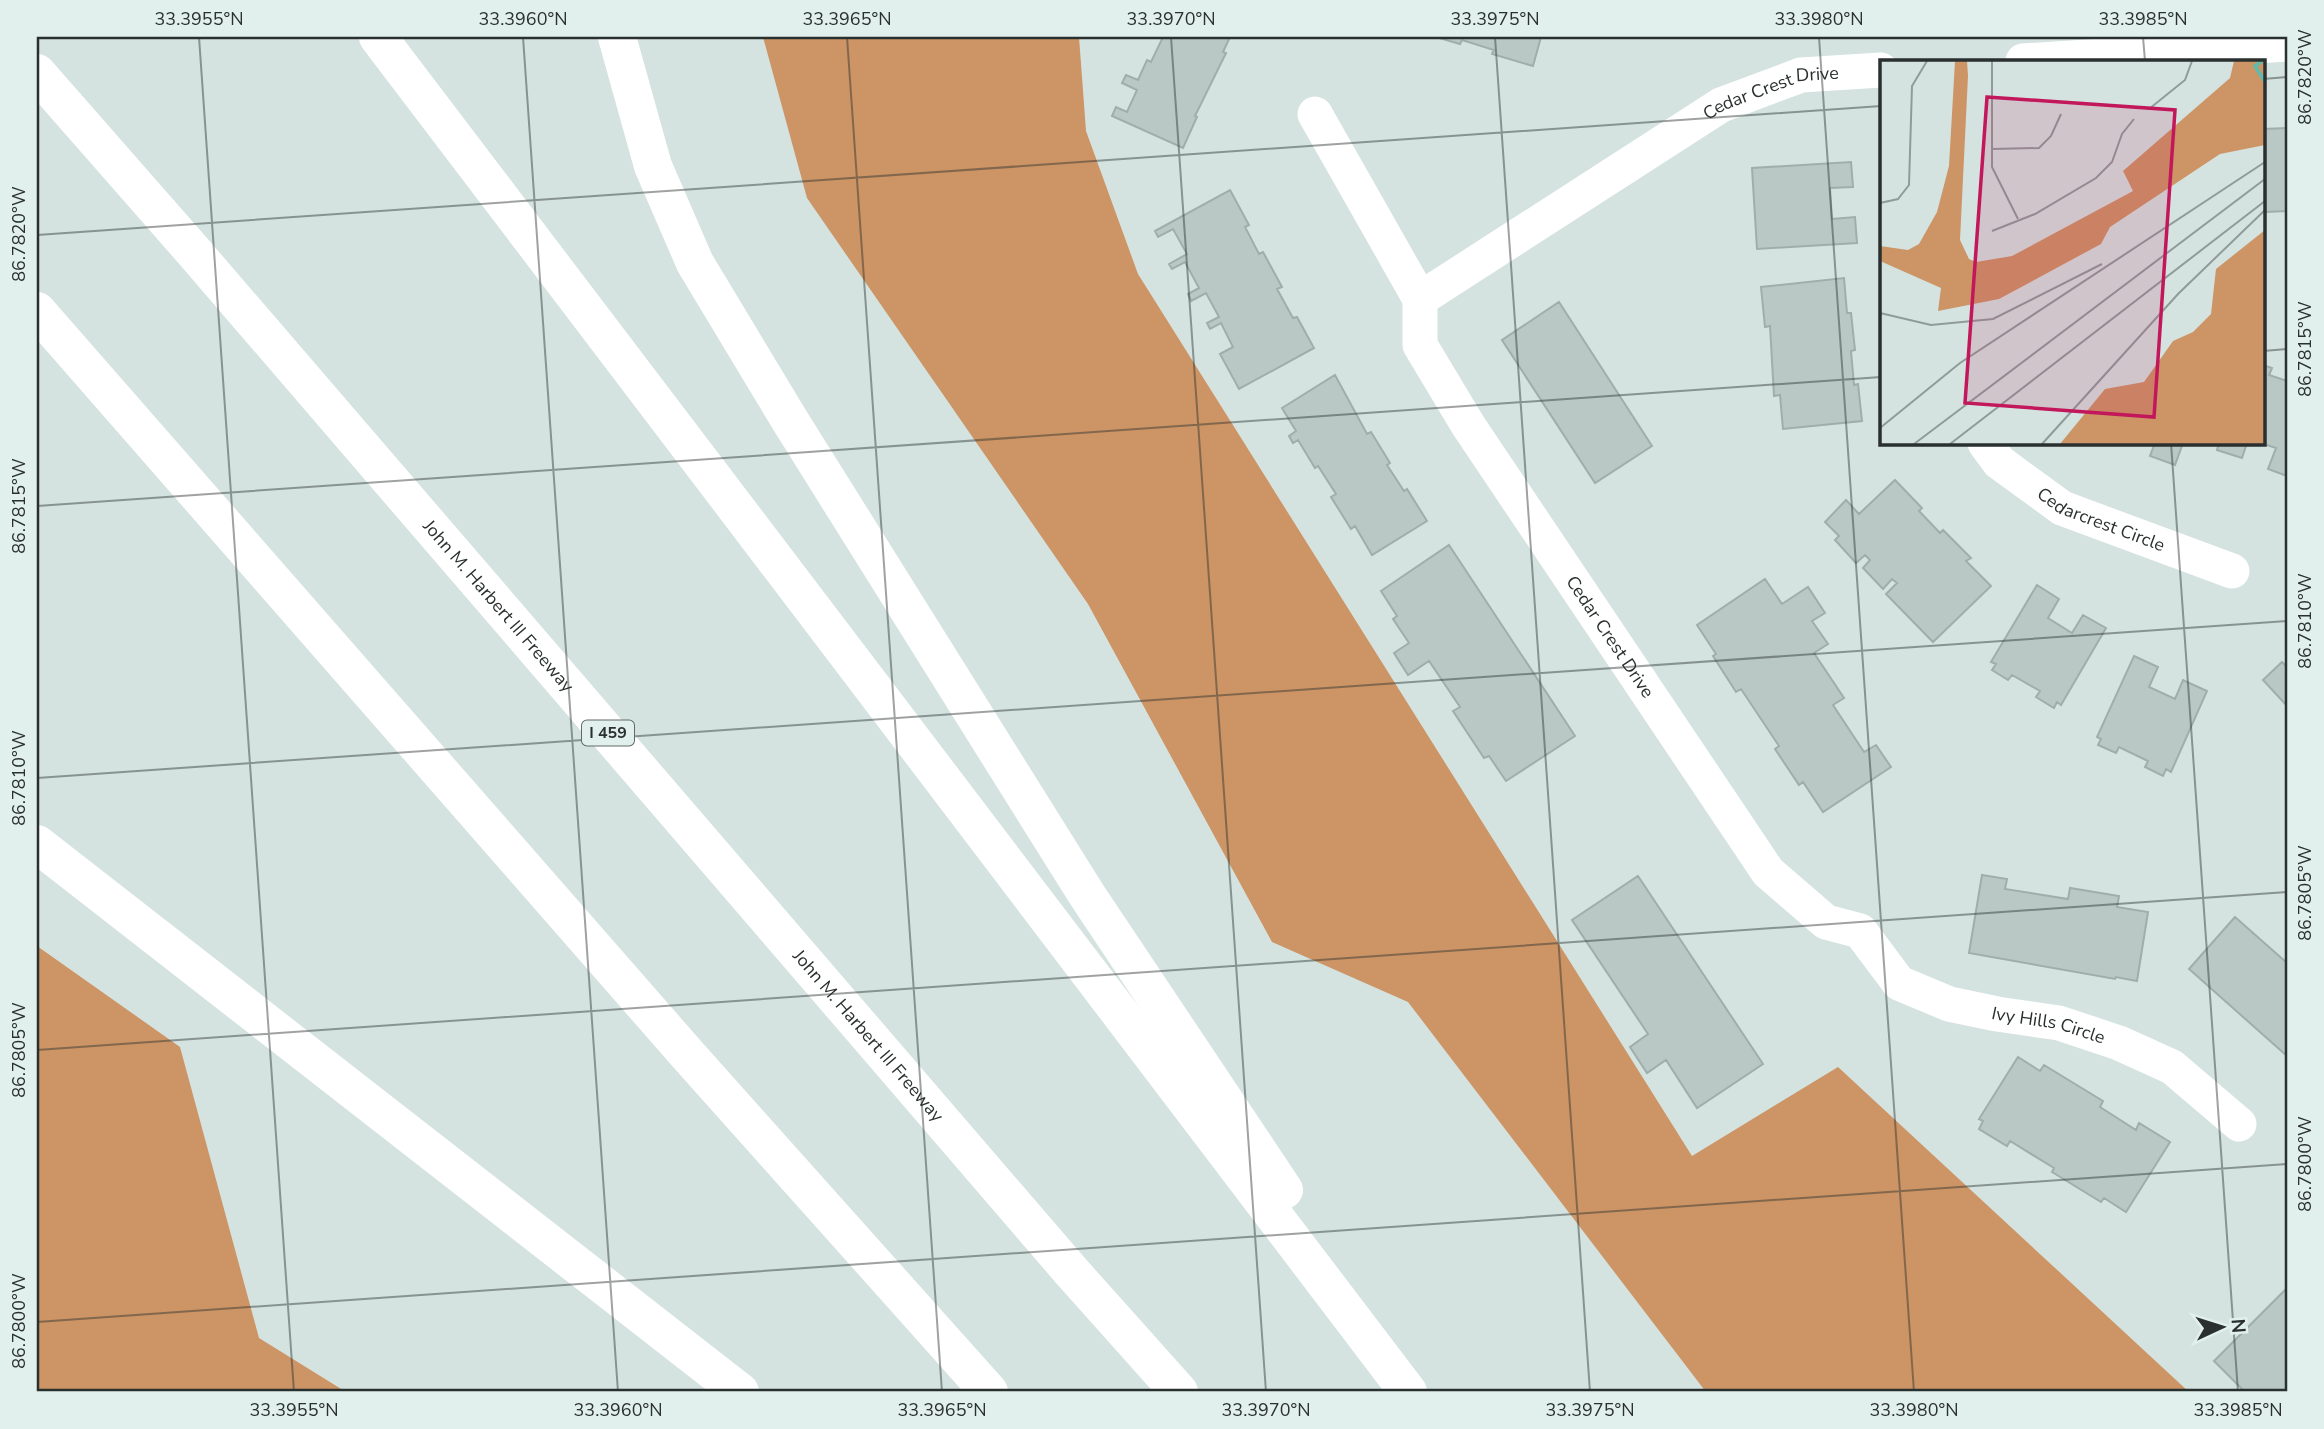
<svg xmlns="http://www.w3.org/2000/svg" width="2324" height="1429" font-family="'Nunito Sans',sans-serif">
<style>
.forest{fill:#cd9465}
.building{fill:#b9c8c5;stroke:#a0aeab;stroke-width:2}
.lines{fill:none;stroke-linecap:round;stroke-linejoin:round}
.street{stroke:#fff;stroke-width:35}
.highway{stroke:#fff;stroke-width:38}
.ticks{fill:none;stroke:#2a302f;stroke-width:2;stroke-opacity:0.45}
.labels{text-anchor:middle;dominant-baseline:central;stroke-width:6;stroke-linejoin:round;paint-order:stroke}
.shield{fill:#e1f0ed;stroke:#616a68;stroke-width:2}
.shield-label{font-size:16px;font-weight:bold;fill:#2a302f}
.street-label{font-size:18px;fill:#2a302f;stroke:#e1f0ed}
.inset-river{fill:none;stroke:#5dbcae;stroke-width:3.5}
.inset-road{fill:none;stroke:#909b99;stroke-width:2}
.view{fill:#c2185b;fill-opacity:0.15;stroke:#c2185b;stroke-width:3.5}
.inset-edge{fill:none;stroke:#2a302f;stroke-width:3.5}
.neatline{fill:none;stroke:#2a302f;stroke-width:2.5}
.ticks-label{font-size:18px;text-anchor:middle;fill:#2a302f}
</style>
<rect width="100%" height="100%" fill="#d4e3e0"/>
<path class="forest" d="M763,37H1079L1086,131L1138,274L1692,1156L1838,1067L2189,1392H1706L1408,1002L1272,942L1088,604L807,198Z
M37,946L180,1047L259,1338L346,1392H37Z"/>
<path class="building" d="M1163,37H1230L1223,52L1226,53L1195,116L1197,117L1183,148L1112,116L1116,107L1127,112L1137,90L1122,83L1126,75L1138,80L1147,60L1151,62Z
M1436,37H1541L1533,66L1492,54L1494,50L1462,40L1460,44Z
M2287,128V211L2265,212L2263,210V129Z
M1851,162L1853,187L1830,188L1832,219L1855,217L1857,243L1757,249L1752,168Z
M1230,190L1249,225L1245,227L1259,254L1263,252L1282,287L1277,289L1293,318L1297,317L1314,348L1239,389L1220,354L1233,347L1221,323L1210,329L1207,323L1219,317L1206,293L1191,301L1188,294L1199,288L1185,262L1172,269L1169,264L1187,254L1173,229L1158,237L1155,231Z
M1844,278L1847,313H1851L1855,350L1851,351L1854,385L1858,384L1862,421L1783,429L1780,395L1774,396L1770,326L1765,327L1761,287Z
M1559,302L1652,446L1595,483L1502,340Z
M2263,365L2272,368L2269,375L2287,381V476L2268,469L2276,448L2261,443H2263Z
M1335,375L1367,434L1371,432L1390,463L1387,465L1404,491L1407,489L1427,521L1372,555L1355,526L1351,529L1331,497L1336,494L1318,466L1315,468L1298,440L1293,443L1289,436L1296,431L1282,408Z
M2155,443H2183L2175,465L2150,456Z
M2219,443H2247L2242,458L2217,450Z
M1895,480L1922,508L1919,511L1940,533L1943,530L1971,558L1966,561L1991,586L1933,642L1886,594L1897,583L1892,579L1883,589L1863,568L1870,560L1865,555L1856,563L1835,540L1839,536L1825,522L1846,500L1859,514Z
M1449,545L1575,736L1506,781L1489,756L1484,758L1453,711L1460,707L1429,661L1408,675L1394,653L1409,643L1393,619L1397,616L1381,591Z
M1765,579L1782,604L1808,587L1825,613L1812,621L1828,644L1814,653L1844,698L1833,705L1864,752L1876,745L1891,767L1823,812L1803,782L1799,785L1775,749L1779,746L1741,689L1736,692L1713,656L1716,654L1697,625Z
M2037,585L2059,599L2048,618L2072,633L2083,615L2106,628L2061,705L2057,702L2054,708L2036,697L2040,691L2012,675L2008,680L1992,670L1996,664L1991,662Z
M2134,656L2158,667L2149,687L2175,699L2183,680L2207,691L2171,772L2166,769L2163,776L2145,767L2148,761L2119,747L2116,753L2098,745L2101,739L2097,737Z
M2282,662L2287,667V706L2263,680Z
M1982,875L2007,879L2005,889L2068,899L2070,888L2119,896L2117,907L2148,912L2137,981L2116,977L2115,979L1969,953Z
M1638,876L1763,1064L1697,1108L1666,1060L1647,1073L1630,1047L1648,1034L1572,920Z
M2235,917L2287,963V1056L2189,969Z
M2018,1057L2040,1071L2044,1065L2103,1101L2100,1107L2136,1130L2139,1123L2170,1142L2126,1212L2104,1198L2101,1202L2052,1172L2054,1168L2010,1141L2007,1146L1979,1129L1983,1121L1979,1119Z
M2287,1288V1392H2245L2214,1361Z"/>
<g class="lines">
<g class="street">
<path d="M2023,61L2287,44"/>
<path id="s1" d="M1315,114L1420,299V345L1468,425L1768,872L1826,922L1860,931L1899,983L1949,1004L1997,1014L2059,1023L2119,1043L2172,1067L2239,1124"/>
<path id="s2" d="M1420,299L1721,105L1801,75L1881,70"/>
<path id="s3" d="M1985,443L1999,462L2062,508L2232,571"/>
</g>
<g class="highway">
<path d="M378,37L1408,1392"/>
<path d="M617,37L653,166L695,263L789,419L1087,895L1284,1190"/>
<path id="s4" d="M37,73L194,252L1070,1270L1179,1392"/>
<path d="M37,311L687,1054L989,1392"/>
<path d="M37,844L740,1392"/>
</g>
</g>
<path class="ticks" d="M199,37L294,1392M523,37L618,1392M847,37L942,1392M1171,37L1266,1392M1495,37L1590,1392M1819,37L1914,1392M2143,37L2145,61M2263,79L2287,77M37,235L1881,106M2263,351L2287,349M2171,443L2238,1392M37,506L1881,377M37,778L2287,621M37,1050L2287,892M37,1322L2287,1164"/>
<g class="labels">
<rect class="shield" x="582" y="720.5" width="52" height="25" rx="5"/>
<g class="shield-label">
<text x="608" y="733">I 459</text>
</g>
<g class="street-label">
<text stroke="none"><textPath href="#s2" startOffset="410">Cedar Crest Drive</textPath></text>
<text stroke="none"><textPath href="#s3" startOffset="142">Cedarcrest Circle</textPath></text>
<text stroke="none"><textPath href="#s4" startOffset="705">John M. Harbert III Freeway</textPath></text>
<text stroke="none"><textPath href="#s1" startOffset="607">Cedar Crest Drive</textPath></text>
<text stroke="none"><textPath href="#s1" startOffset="1223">Ivy Hills Circle</textPath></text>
<text stroke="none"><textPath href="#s4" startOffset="1272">John M. Harbert III Freeway</textPath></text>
</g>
</g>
<g transform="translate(1880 60)">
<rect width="385" height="385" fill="#d4e3e0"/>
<path d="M75,1H87L88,16L80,180L89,199L96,202L132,196L253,131L243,111L350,18L354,1H385V85L340,94L230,167L221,184L119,239L58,251L61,228L0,201V186L28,190L39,184L57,152L69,106ZM385,170V384H180L225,329L264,322L293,281L313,272L331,254L336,209Z" fill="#cd9465"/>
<path class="inset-river" d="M382,1L375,6L385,22"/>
<path class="inset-road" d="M112,1V107L138,159M269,49L305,20L312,1M112,89L159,88L171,76L181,54M0,143L18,139L29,125L32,26L47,1M112,171L155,154L216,118L232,102L242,74L254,59M0,253L51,265L113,259L222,204M0,368L80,303L385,102M34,384L385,119M70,384L385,141M162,384L298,234L385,150"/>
<path class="view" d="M107,37L295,50L274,357L85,343Z"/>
<rect width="385" height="385" class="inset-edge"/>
</g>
<rect width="2324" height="1429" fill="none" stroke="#e1f0ed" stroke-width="77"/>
<g transform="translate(2222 1327) rotate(86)" stroke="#e1f0ed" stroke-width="5" paint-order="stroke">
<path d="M0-5L12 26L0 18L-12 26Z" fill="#2a302f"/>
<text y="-10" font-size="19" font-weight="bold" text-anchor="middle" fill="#2a302f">N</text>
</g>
<rect x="38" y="38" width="2248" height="1352" class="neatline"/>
<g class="ticks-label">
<text x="199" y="25">33.3955°N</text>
<text x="523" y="25">33.3960°N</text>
<text x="847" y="25">33.3965°N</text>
<text x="1171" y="25">33.3970°N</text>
<text x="1495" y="25">33.3975°N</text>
<text x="1819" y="25">33.3980°N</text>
<text x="2143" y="25">33.3985°N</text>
<text transform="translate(2305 77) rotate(-90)" y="6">86.7820°W</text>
<text transform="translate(19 234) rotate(-90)" y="6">86.7820°W</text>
<text transform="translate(2305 349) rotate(-90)" y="6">86.7815°W</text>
<text transform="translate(19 506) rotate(-90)" y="6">86.7815°W</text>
<text transform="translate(2305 621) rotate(-90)" y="6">86.7810°W</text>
<text transform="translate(19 778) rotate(-90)" y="6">86.7810°W</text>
<text transform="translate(2305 893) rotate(-90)" y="6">86.7805°W</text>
<text transform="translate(19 1050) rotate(-90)" y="6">86.7805°W</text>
<text transform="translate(2305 1164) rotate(-90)" y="6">86.7800°W</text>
<text transform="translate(19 1321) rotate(-90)" y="6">86.7800°W</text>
<text x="294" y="1416">33.3955°N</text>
<text x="618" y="1416">33.3960°N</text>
<text x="942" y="1416">33.3965°N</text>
<text x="1266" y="1416">33.3970°N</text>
<text x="1590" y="1416">33.3975°N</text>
<text x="1914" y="1416">33.3980°N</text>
<text x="2238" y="1416">33.3985°N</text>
</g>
</svg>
